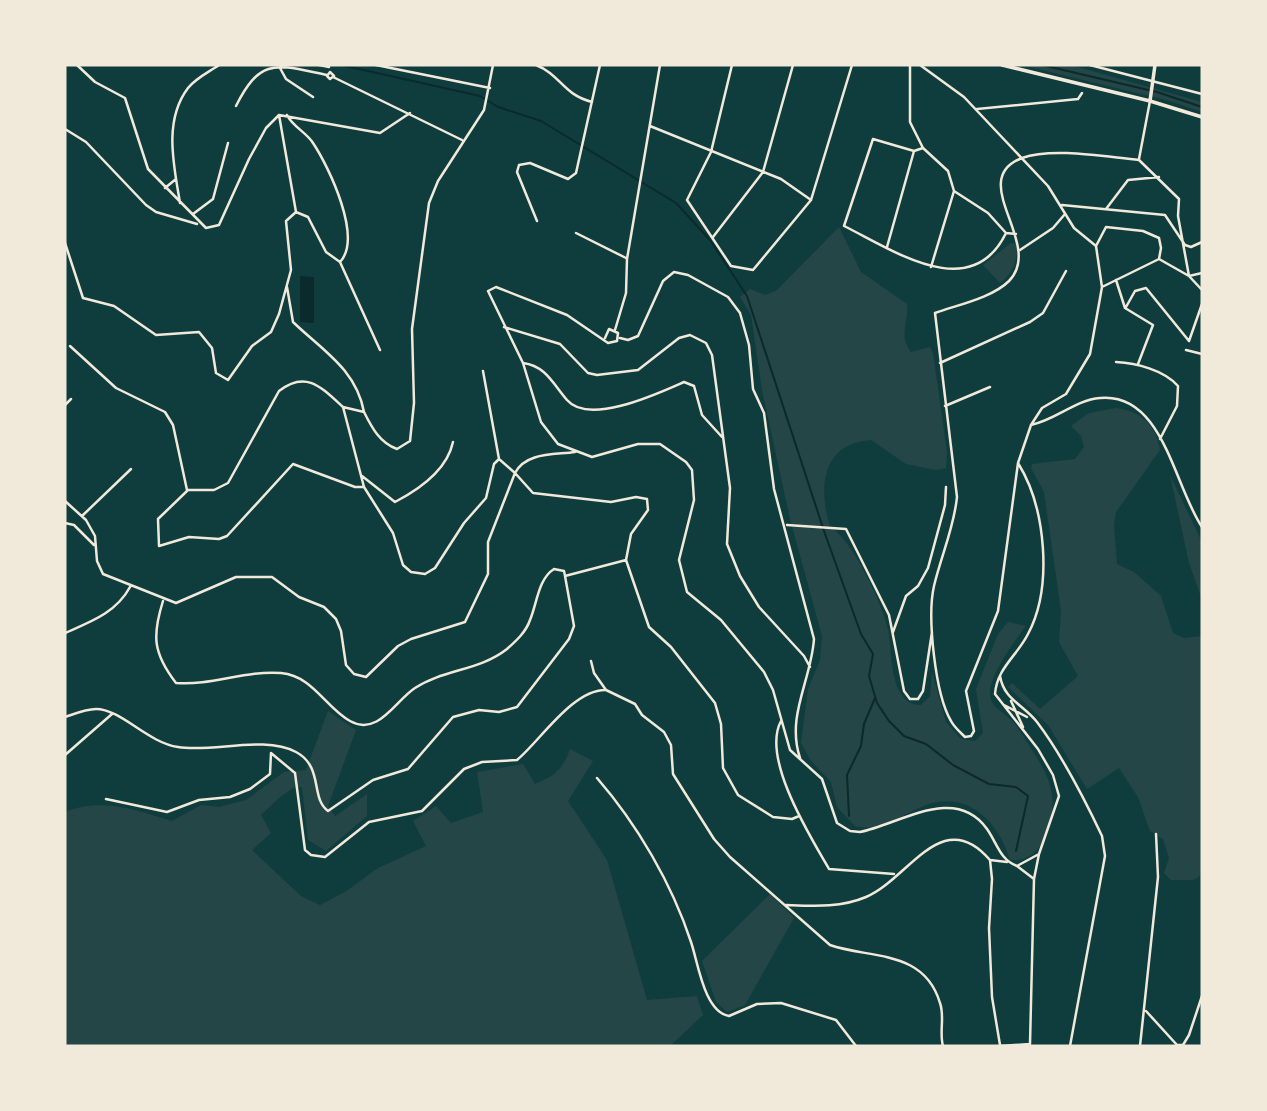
<svg xmlns="http://www.w3.org/2000/svg" width="1267" height="1111" font-family="'Times New Roman',serif">
<style>
.green{fill:#244646}
.water{fill:#0a2a2b}
.lines{fill:none;stroke-linecap:round;stroke-linejoin:round}
.stream{stroke:#0a2a2b;stroke-width:2}
.pedestrian{stroke:#f1e9da;stroke-width:2.5}
.minor{stroke:#f1e9da;stroke-width:2.5}
.tertiary{stroke:#f1e9da;stroke-width:3.5}
</style>
<rect width="100%" height="100%" fill="#0f3d3e"/>
<path class="green" d="M1021,65H1071L1202,102V112L1166,100Z
M839,227L861,272L907,304C909,322 898,336 911,352L930,347L933,353L947,452L946,468L936,470L906,464L871,440C822,443 818,487 830,527C852,539 882,603 888,629C892,648 890,676 900,692C905,701 911,705 921,705L930,696L932,672L946,722L961,739L975,741L983,733L976,689L998,634L1008,622L1026,626C1015,640 988,677 990,696C991,707 1003,712 1010,719C1019,727 1025,740 1032,750C1055,785 1060,805 1041,844C1034,856 1024,861 1010,860C999,823 969,790 926,805C905,813 879,833 855,826L837,807L831,782L811,761L801,743L808,689L820,660L822,636L790,519L762,390L751,315L740,297L750,289L765,295L776,291Z
M1011,243L1016,244C1019,260 1013,273 1000,283L983,265Z
M1116,408C1141,411 1156,425 1160,450L1116,512L1114,525L1117,564L1134,572L1161,596L1173,633L1184,638L1202,636V870L1199,877L1193,880H1171L1164,873L1169,858L1163,839L1150,831L1138,797L1119,768L1087,789L1048,725L1008,687L1012,683L1040,709L1078,676L1059,642L1061,611L1044,492L1031,468L1032,464L1075,459L1084,447L1081,436L1071,426L1089,413Z
M1170,475L1202,542V600L1189,563Z
M328,711L356,730L328,806L335,816L367,794V816L326,851L308,840L302,787L293,788L280,797L261,815L271,833L252,850L301,896L320,905L345,892L378,868L426,846L413,821L436,806L451,823L483,812L477,772L523,764L535,784C554,776 563,770 570,749L593,761L568,801L607,860L647,1000L697,996L703,1015L670,1046H65V812C102,797 136,810 172,821L201,805L219,807L246,800L284,772L306,770Z
M770,894L794,918L745,1005L727,1012L716,1002L702,961Z"/>
<path class="water" d="M300,276L314,277V323L300,322Z"/>
<g class="lines">
<path class="stream" d="M341,65L480,96L498,107L541,121L676,203L710,240L747,296L824,531L861,634L873,654L869,676L877,703L889,721L904,736L926,744L953,765L989,784L1016,787L1028,796L1016,851
M1042,65L1157,92L1202,107
M849,816L847,775L861,746L864,724L875,698"/>
<path class="pedestrian" d="M977,109L1078,99L1082,93
M576,233L626,258
M1020,250L1053,228L1065,214
M1186,350L1202,354"/>
<path class="minor" d="M77,65L95,82L125,98L148,169L206,228L219,225L249,159L266,128L279,115L380,133L410,113
M319,65L329,67
M376,65L490,88
M536,65C561,75 562,94 592,102
M732,65L711,152L687,200L731,266L753,270L811,200L852,65
M910,65V122L923,148L948,171L954,191L988,213L1006,233L1016,234
M920,65L964,97L1048,186L1074,228L1096,246
M1090,65L1202,94
M280,68L286,79L313,97
M330,72L334,76L330,79L327,76Z
M333,77L462,140
M236,106C261,56 277,65 327,75
M279,115L296,212L308,217L326,252L340,262L380,350
M287,115C292,126 307,133 313,143C329,167 363,238 340,262
M650,126L781,179L811,200
M65,129L86,142L146,205L156,212L197,224
M923,148L914,151L873,139L844,226C893,250 971,305 1006,233
M1139,159L1150,101
M165,188L176,179
M180,203C174,166 163,121 188,88C196,78 209,72 219,65
M1062,205L1165,215L1185,245L1191,247L1202,242
M1106,209L1128,180L1159,177
M193,214L213,199L228,143
M537,221L517,172L519,165L530,163L568,179L576,173L600,65
M713,237L763,172L793,65
M65,243L83,298L114,306L156,335L199,332L212,348L216,373L228,380L252,346L271,332L279,314L291,270L286,221L296,212
M1096,246L1106,227L1143,231L1159,238L1161,248L1159,259
M887,247L914,151
M1159,259L1189,276L1202,290
M931,267L954,191
M1189,276L1202,273
M1116,280L1125,308L1153,325L1138,364
M287,287L293,322C322,350 356,369 364,412
M1102,287L1159,259
M1126,307L1135,291L1146,288L1189,341
M504,327L560,344L588,373L597,375L638,370L679,338L690,335L706,343L712,355L730,488L727,544L740,576L759,607L804,656L810,667
M615,330L626,293L627,259L660,65
M605,338L609,329L618,333L617,341L608,343L567,315L496,287L488,291L523,363L541,422L558,444L592,457L638,444H660L686,462L692,470L694,500L679,560L687,592L721,620L764,672L773,690L790,750L822,779L837,823L850,831L860,832C900,824 955,784 987,829C997,843 1000,860 1017,866L1039,854L1059,796L1053,775L1038,749L995,694C997,668 1017,656 1028,634C1053,587 1046,508 1018,463L1031,425L1042,408L1066,394L1090,354L1102,287L1096,246
M620,338L628,340L638,336L663,281L674,272L688,275L728,297L740,313L749,345L753,389L764,413L774,489L814,639C811,681 786,716 800,758
M1189,341L1202,304
M70,346L116,388L165,412L173,425L187,490H214L228,483L279,391C306,370 321,387 343,407
M1116,362C1136,363 1164,370 1178,386L1177,406L1160,439
M523,363C546,366 553,384 567,400C589,426 659,393 684,382L694,386L702,415L722,437
M940,363L1030,322L1043,313L1066,271
M483,371L499,459
M65,405L71,399
M945,406L990,387
M1031,425C1056,420 1075,400 1100,398C1163,392 1174,486 1202,527
M575,452C554,455 526,452 515,473L533,493L611,502L636,497L647,499L648,510L631,534L626,560L649,627L671,647L715,703L721,724L723,768L738,795L773,817L792,819L799,816
M1018,463L998,611L966,691L974,731L971,736L965,737C960,732 954,727 951,721C935,694 927,616 934,586C941,556 954,528 957,497L935,313C957,305 992,298 1009,281C1045,244 965,180 1022,158C1053,147 1106,157 1139,160L1179,199L1178,216L1189,276
M362,476L395,502C420,489 447,470 453,442
M187,491L158,519L159,546L189,537L219,539L227,536L293,464L355,487H364
M65,501L86,520L95,536L97,561L103,574L176,603L236,577H272L299,597L324,607L336,619L341,631L346,665L354,674L366,677L398,646L411,639L465,622L488,574V542L515,473L499,459L494,464L486,498L464,523L435,568L425,574L411,572L403,565L393,533L364,487L343,407L364,412C372,428 380,443 397,449L410,441L414,403L412,329L429,203L438,181L484,110L493,65
M82,516L131,469
M65,523L74,525L94,545
M787,525L846,529L889,615L904,691L910,699H918L923,691L932,632
M565,576L626,560
M893,632L906,596L918,586L928,568L945,505L946,487
M65,633C90,622 116,613 130,587
M591,661L594,673L606,690L635,704L642,715L664,732L671,745L673,774L714,839L730,857L830,945C870,959 924,949 940,1003C945,1017 939,1032 943,1046
M1000,676C1004,700 1023,704 1037,722C1062,755 1084,798 1102,836L1105,856L1070,1046
M1011,701L1023,727
M1004,705L1027,717
M65,717C74,714 86,709 96,709C121,709 148,743 178,747C212,753 264,735 296,752C324,767 310,798 328,811L373,780L408,769L453,717L479,710L499,712L517,707L569,639L574,626L565,576L564,571L554,569C538,579 537,604 530,620C526,632 516,641 507,649C479,671 444,669 415,688C396,700 378,737 350,721C325,707 313,676 281,673C246,670 211,686 176,683C153,653 152,636 163,601
M781,721C761,758 810,836 829,869L894,874
M65,755L112,714
M597,778C637,824 672,884 691,942C698,962 704,1012 729,1016L757,1004L781,1003L836,1020L856,1046
M106,799L167,812L199,800L230,797L250,789L270,774L271,753L295,773L305,850L311,855L325,857L369,822L422,811L464,769L482,762L517,760C540,741 573,689 606,690
M990,860L992,879L989,928L992,997L1000,1045
M990,860L1007,862
M1017,866L1034,879
M786,905C813,906 840,908 866,897C909,879 942,804 990,860
M1146,1011L1177,1045H1183L1189,1035L1202,996
M1000,1046L1030,1044L1034,879L1039,854
M1140,1046L1158,877L1156,834"/>
<path class="tertiary" d="M1002,65L1150,101L1202,117
M1150,101L1155,65"/>
</g>
<rect width="1267" height="1111" fill="none" stroke="#f1e9da" stroke-width="133"/>
</svg>
